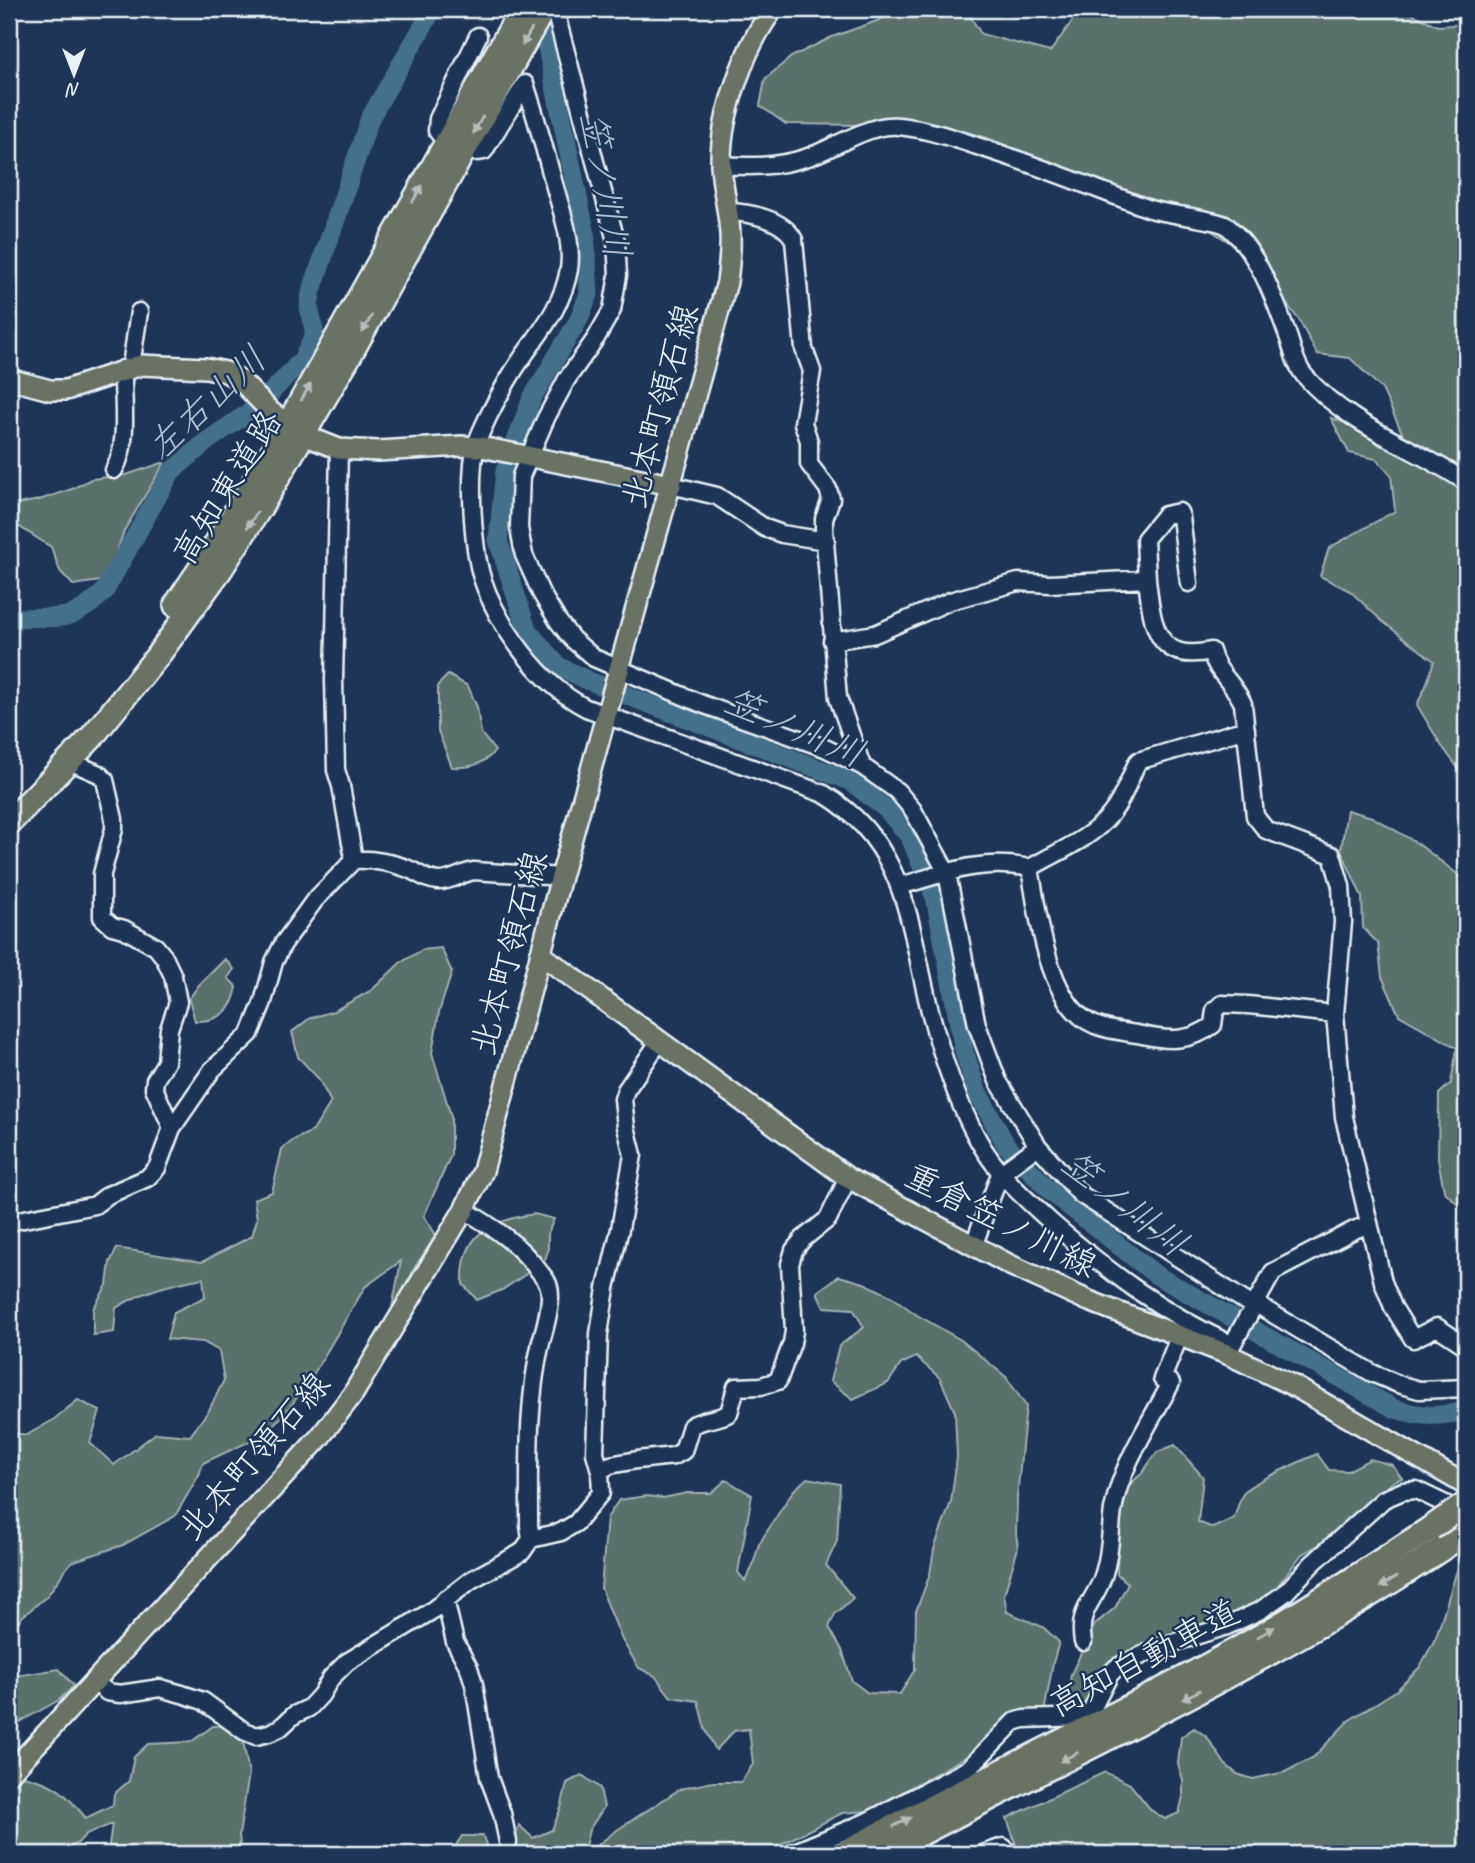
<svg xmlns="http://www.w3.org/2000/svg" width="1475" height="1863" font-family="Caveat,'Klee One',sans-serif">
<style>
.green{fill:#5a6f6b;stroke:#a1b0b2;stroke-width:2}
.lines{fill:none;stroke-linecap:round;stroke-linejoin:round}
.river{stroke:#446f8b;stroke-width:19}
.minor-casing{stroke:#e8f1f8;stroke-width:21}
.major-casing{stroke:#e8f1f8;stroke-width:24}
.highway-casing{stroke:#e8f1f8;stroke-width:28}
.minor{stroke:#1d3557;stroke-width:16}
.major{stroke:#6b7165;stroke-width:19}
.highway{stroke:#6b7165;stroke-width:23}
.highway-bridge-casing{stroke:#e8f1f8;stroke-width:28;stroke-linecap:butt}
.highway-bridge{stroke:#6b7165;stroke-width:23}
.oneway{fill:#b6bebd}
.labels{text-anchor:middle;dominant-baseline:central;stroke-width:5;stroke-linejoin:round;paint-order:stroke}
.street-label{font-size:35px;fill:#e8f1f8;stroke:#1d3557}
.water-label{font-size:37px;font-style:italic;fill:#afc4d2;stroke:#1d3557}
</style>
<rect width="100%" height="100%" fill="#1d3557"/>
<filter id="ink" filterUnits="userSpaceOnUse"><feTurbulence type="fractalNoise" baseFrequency=".0143" numOctaves="2"/><feDisplacementMap in="SourceGraphic" scale="14" xChannelSelector="R" yChannelSelector="G"/><feConvolveMatrix kernelMatrix="1 2 1 2 8 2 1 2 1" color-interpolation-filters="sRGB"/></filter>
<g filter="url(#ink)">
<path class="green" d="M899,9H966L981,34L1050,52L1073,20L1067,9H1407L1410,13L1438,26L1466,24V779L1441,745L1417,705L1426,686L1434,661L1382,621L1350,591L1320,576L1329,548L1395,511L1391,475L1376,459L1349,453L1331,418L1357,427L1381,446L1404,437L1382,389L1350,358L1317,354L1299,320L1266,277L1238,248L1201,224L988,138L946,126L898,117L863,125L786,124L760,106L765,79L791,57L832,37L877,21Z
M165,462L124,531L107,580L73,585L60,571L51,547L18,526L9,532V502L18,504L39,500L72,489L91,479L126,475Z
M448,675L468,686L477,707L481,733L495,751C483,765 470,768 452,767L438,731V685Z
M1347,810L1372,817L1417,843L1460,876L1466,871V1212L1444,1191L1438,1159L1439,1094L1451,1083L1457,1048L1399,1015L1382,977L1378,943L1363,928L1362,897L1341,850Z
M441,948L452,972L439,1012L432,1053L451,1116V1155L424,1216L436,1235L415,1267L390,1319L401,1261L365,1287L310,1380L284,1415L257,1438L203,1463L199,1475L175,1516L123,1545L71,1562L47,1596L23,1616L9,1634V1432L27,1435L53,1420L78,1400L100,1411L90,1443L114,1465L156,1433L190,1436L209,1410L224,1380L219,1351L203,1342L167,1339L174,1312L205,1297L203,1278C172,1284 144,1290 116,1308L114,1332L93,1335V1309L107,1285L110,1262L117,1248L202,1262L252,1236L257,1219L254,1199L272,1192L282,1149L295,1139L313,1131L331,1102L318,1078L298,1057L292,1032L310,1018L334,1011L372,990L400,963L422,950Z
M225,959L234,969L228,978L237,987C233,1010 219,1022 195,1021L189,999L198,986Z
M534,1214L554,1219L548,1233V1251L544,1262L502,1290L477,1300L463,1284C461,1234 489,1221 534,1214Z
M839,1276L864,1283L891,1296L917,1315L961,1340L1006,1377L1026,1406L1017,1498L1016,1533L1018,1548L1004,1595L1007,1612L1043,1627L1059,1642L1053,1663L1044,1713L868,1811L842,1813L766,1852L767,1854H586L617,1830L680,1789L713,1782H741L753,1764L749,1729L734,1731L716,1750L705,1729L698,1701L671,1697L655,1676L639,1668L622,1640L601,1588L607,1518L619,1500L647,1496L663,1498L687,1493H711L726,1480L752,1495L738,1572L745,1581L752,1568L759,1544L793,1491L807,1478L840,1484L837,1541L826,1565L853,1598L835,1614L829,1627L842,1650L852,1681L868,1693L900,1694L915,1669L916,1611L930,1574L934,1549L951,1502L957,1457L955,1412L940,1378L916,1357L901,1364L888,1383L853,1399L830,1381L839,1346L864,1327L853,1309L824,1307L817,1292Z
M1175,1445L1203,1477L1198,1522L1213,1528L1234,1518C1237,1510 1239,1500 1244,1492C1250,1483 1304,1460 1317,1454L1329,1470L1348,1471L1370,1459L1392,1465L1402,1478L1394,1481L1326,1541L1302,1554L1275,1589L1254,1608L1139,1654L1083,1711L1071,1710L1068,1697L1071,1674L1095,1624L1115,1608L1128,1583L1117,1574L1118,1496L1142,1473L1157,1452Z
M1466,1546V1854H1019L1007,1818L1105,1772L1130,1784L1151,1810L1165,1819L1179,1813L1183,1797V1780L1178,1764L1181,1737L1194,1728L1207,1737L1225,1764L1237,1774L1253,1779L1285,1772L1314,1757L1348,1721L1397,1690L1420,1667L1436,1637L1458,1567L1461,1551Z
M59,1669L74,1686L59,1700L9,1728V1677Z
M226,1725L243,1741L249,1774L239,1835L241,1854H117L109,1845L112,1824L86,1834L78,1843L56,1854H32L9,1850V1791L22,1776C55,1782 65,1793 86,1818L113,1805L114,1794L129,1781L134,1757L148,1744L191,1742L213,1726Z
M582,1775L600,1788L604,1807L589,1830L583,1854H511L519,1825L533,1838L552,1830L561,1808L567,1783Z
M462,1836H483L489,1854H450Z"/>
<g class="lines">
<path class="river" d="M539,9L585,231L589,294L578,321L532,398L505,471L498,540L527,630L558,666L589,681L850,781L887,810L910,837L935,897L964,1051L977,1091L1006,1145L1050,1191L1156,1275L1395,1409C1422,1417 1438,1417 1466,1411
M9,619C55,613 65,629 104,592L171,472L207,441L257,407L302,360L315,335L309,307L311,293L370,118L433,9"/>
<g class="minor-casing">
<path id="minor" d="M562,9L557,18L616,241L618,275L612,310L596,338L567,379L546,418L521,476L519,528L524,555L541,593L558,621L572,639L594,658L702,704L825,748L862,766L897,791L913,810L947,873L977,1025L998,1081L1038,1146L1080,1194L1254,1307
M478,36L438,119L437,131C449,147 464,155 484,151L525,84C537,119 546,155 556,191C563,215 573,244 569,269C562,312 532,340 511,375C503,388 495,403 488,417C484,426 478,437 476,446C468,476 473,549 482,578C498,627 540,684 586,708L824,794C907,844 909,926 930,1011C941,1053 955,1097 976,1136C995,1172 1022,1196 1052,1223C1111,1274 1162,1312 1232,1345
M721,165C750,167 777,167 805,158C835,149 867,123 899,126C928,129 959,140 986,149C1042,167 1096,189 1150,209C1165,214 1220,220 1227,226C1258,251 1275,300 1288,336C1293,350 1295,364 1304,375C1348,426 1412,446 1466,482
M727,212C748,212 784,219 794,240L804,349L812,371L803,423L809,441V464L828,489L831,499L824,519V530L838,698L862,766
M131,366L139,312
M339,449L334,680L336,770L341,786L354,860
M114,470C130,443 122,400 123,369
M671,485L717,496L765,528L782,534L826,541
M1147,579L1145,539L1165,515L1179,512L1181,517L1189,583
M832,641L875,634L950,601L1018,582L1050,584L1147,579C1152,621 1154,664 1211,651C1216,673 1235,684 1243,704L1255,816L1266,830L1332,855L1341,886L1343,922L1335,1014L1344,1117L1383,1282L1393,1307L1413,1339L1437,1327L1466,1346
M69,761L99,774L105,780L114,819V829L102,874V917L112,926L124,929L156,947L164,957L173,976L178,1002L169,1029L166,1062L155,1080L154,1088L172,1128
M1030,868C1038,913 1047,1006 1095,1025C1109,1031 1127,1032 1142,1035C1168,1041 1191,1042 1213,1025L1215,1010L1222,1004L1248,1005L1335,1014
M900,886C946,873 981,858 1030,868C1057,852 1091,839 1111,814C1124,798 1129,779 1138,761L1246,729
M9,1222L95,1205L108,1195L147,1178L157,1168L172,1128L212,1070L250,1034L263,1002L274,962L283,944L314,901L354,860C372,859 396,863 413,871C422,876 427,880 438,881C450,882 461,873 474,871L561,877
M974,1244L1000,1174L1038,1146
M1256,1304L1372,1373L1398,1384L1419,1390L1466,1388
M1228,1352L1273,1272L1354,1230L1367,1225
M600,1471L610,1465L637,1460L674,1456L683,1451L691,1426C704,1418 718,1420 729,1413L736,1387L761,1386L778,1381L792,1343L794,1331L790,1264L794,1250L803,1239L828,1219L848,1178
M531,1539L561,1532L576,1523L601,1493L600,1471L595,1453L599,1334L606,1288L620,1229L633,1155L626,1127L623,1099L626,1090L659,1042
M445,1599L455,1642L469,1668L474,1684L489,1778L502,1813L508,1842
M1083,1642C1077,1607 1096,1602 1104,1573C1111,1552 1110,1531 1113,1510C1121,1465 1150,1423 1171,1383L1162,1379L1179,1337
M95,1682L107,1692L120,1694L160,1688L182,1694L203,1701L244,1731L256,1736L269,1733L280,1728L294,1715L309,1708L321,1695L331,1678L347,1662L430,1612L471,1580L522,1552L531,1539L529,1525C529,1464 527,1402 541,1342C545,1327 554,1299 548,1284C547,1280 541,1274 539,1271C519,1244 492,1226 464,1210
M790,1854L866,1822L968,1769L1014,1722L1024,1719L1084,1717L1090,1713L1110,1674L1117,1667L1157,1648L1227,1626L1261,1610L1285,1593L1312,1564L1384,1499L1403,1491L1416,1490L1464,1513
M983,1854L1003,1847L1011,1854"/>
</g>
<g class="major-casing">
<path id="major" d="M9,379L50,390H66L141,365L206,368L226,372L241,381L271,412L301,434L339,449L378,451L462,446L481,447L671,485
M540,954L848,1178L1010,1265L1089,1301L1227,1354L1292,1385L1466,1485
M9,1774L320,1437L353,1394L464,1210L483,1171L561,877L727,282C729,266 731,250 730,234C729,211 722,188 721,165C720,116 744,48 773,9"/>
</g>
<g class="highway-casing">
<path id="highway" d="M176,605L205,562L276,446L522,9
M9,823L91,738L156,658L220,570L261,506L348,358L543,9
M842,1854C981,1779 1124,1714 1261,1636C1319,1602 1375,1565 1431,1528
M882,1854C1078,1749 1284,1659 1466,1532"/>
</g>
<use href="#minor" class="minor"/>
<use href="#major" class="major"/>
<use href="#highway" class="highway"/>
<g class="highway-bridge-casing">
<path id="highway-bridge" d="M1431,1528L1466,1504"/>
</g>
<use href="#highway-bridge" class="highway-bridge"/>
</g>
<defs><path id="oneway-solid" d="M-6-.8H1V-3.2L6.5 0L1 3.2V.8H-6Z" transform="scale(1.75)"/></defs>
<g class="oneway">
<use href="#oneway-solid" transform="translate(527 37) rotate(119)"/>
<use href="#oneway-solid" transform="translate(478 125) rotate(119)"/>
<use href="#oneway-solid" transform="translate(417 194) rotate(-61)"/>
<use href="#oneway-solid" transform="translate(367 324) rotate(119)"/>
<use href="#oneway-solid" transform="translate(306 392) rotate(-60)"/>
<use href="#oneway-solid" transform="translate(252 520) rotate(123)"/>
<use href="#oneway-solid" transform="translate(1388 1582) rotate(148)"/>
<use href="#oneway-solid" transform="translate(1266 1632) rotate(-31)"/>
<use href="#oneway-solid" transform="translate(1191 1695) rotate(152)"/>
<use href="#oneway-solid" transform="translate(1069 1757) rotate(153)"/>
<use href="#oneway-solid" transform="translate(902 1822) rotate(-27)"/>
</g>
</g>
<g class="labels">
<g class="street-label">
<text transform="translate(660 406) rotate(-75)">北本町領石線</text>
<text transform="translate(227 487) rotate(-58)">高知東道路</text>
<text transform="translate(509 953) rotate(-75)">北本町領石線</text>
<text transform="translate(1001 1220) rotate(27)">重倉笠ノ川線</text>
<text transform="translate(254 1456) rotate(-49)">北本町領石線</text>
<text transform="translate(1144 1658) rotate(-28)">高知自動車道</text>
</g>
<g class="water-label">
<text transform="translate(606 185) rotate(80)">笠ノ川川</text>
<text transform="translate(206 403) rotate(-43)">左右山川</text>
<text transform="translate(795 727) rotate(23)">笠ノ川川</text>
<text transform="translate(1125 1203) rotate(38)">笠ノ川川</text>
</g>
</g>
<rect width="1475" height="1863" fill="none" stroke="#1d3557" stroke-width="35"/>
<rect x="18" y="18" width="1440" height="1828" fill="none" stroke="#e8f1f8" stroke-width="2.5" filter="url(#ink)"/>
<g transform="translate(74 74) rotate(180)" stroke="#1d3557" stroke-width="5" paint-order="stroke">
<path d="M0-5L12 26L0 18L-12 26Z" fill="#e8f1f8"/>
<text y="-10" font-size="19" font-weight="bold" text-anchor="middle" fill="#e8f1f8">N</text>
</g>
</svg>
